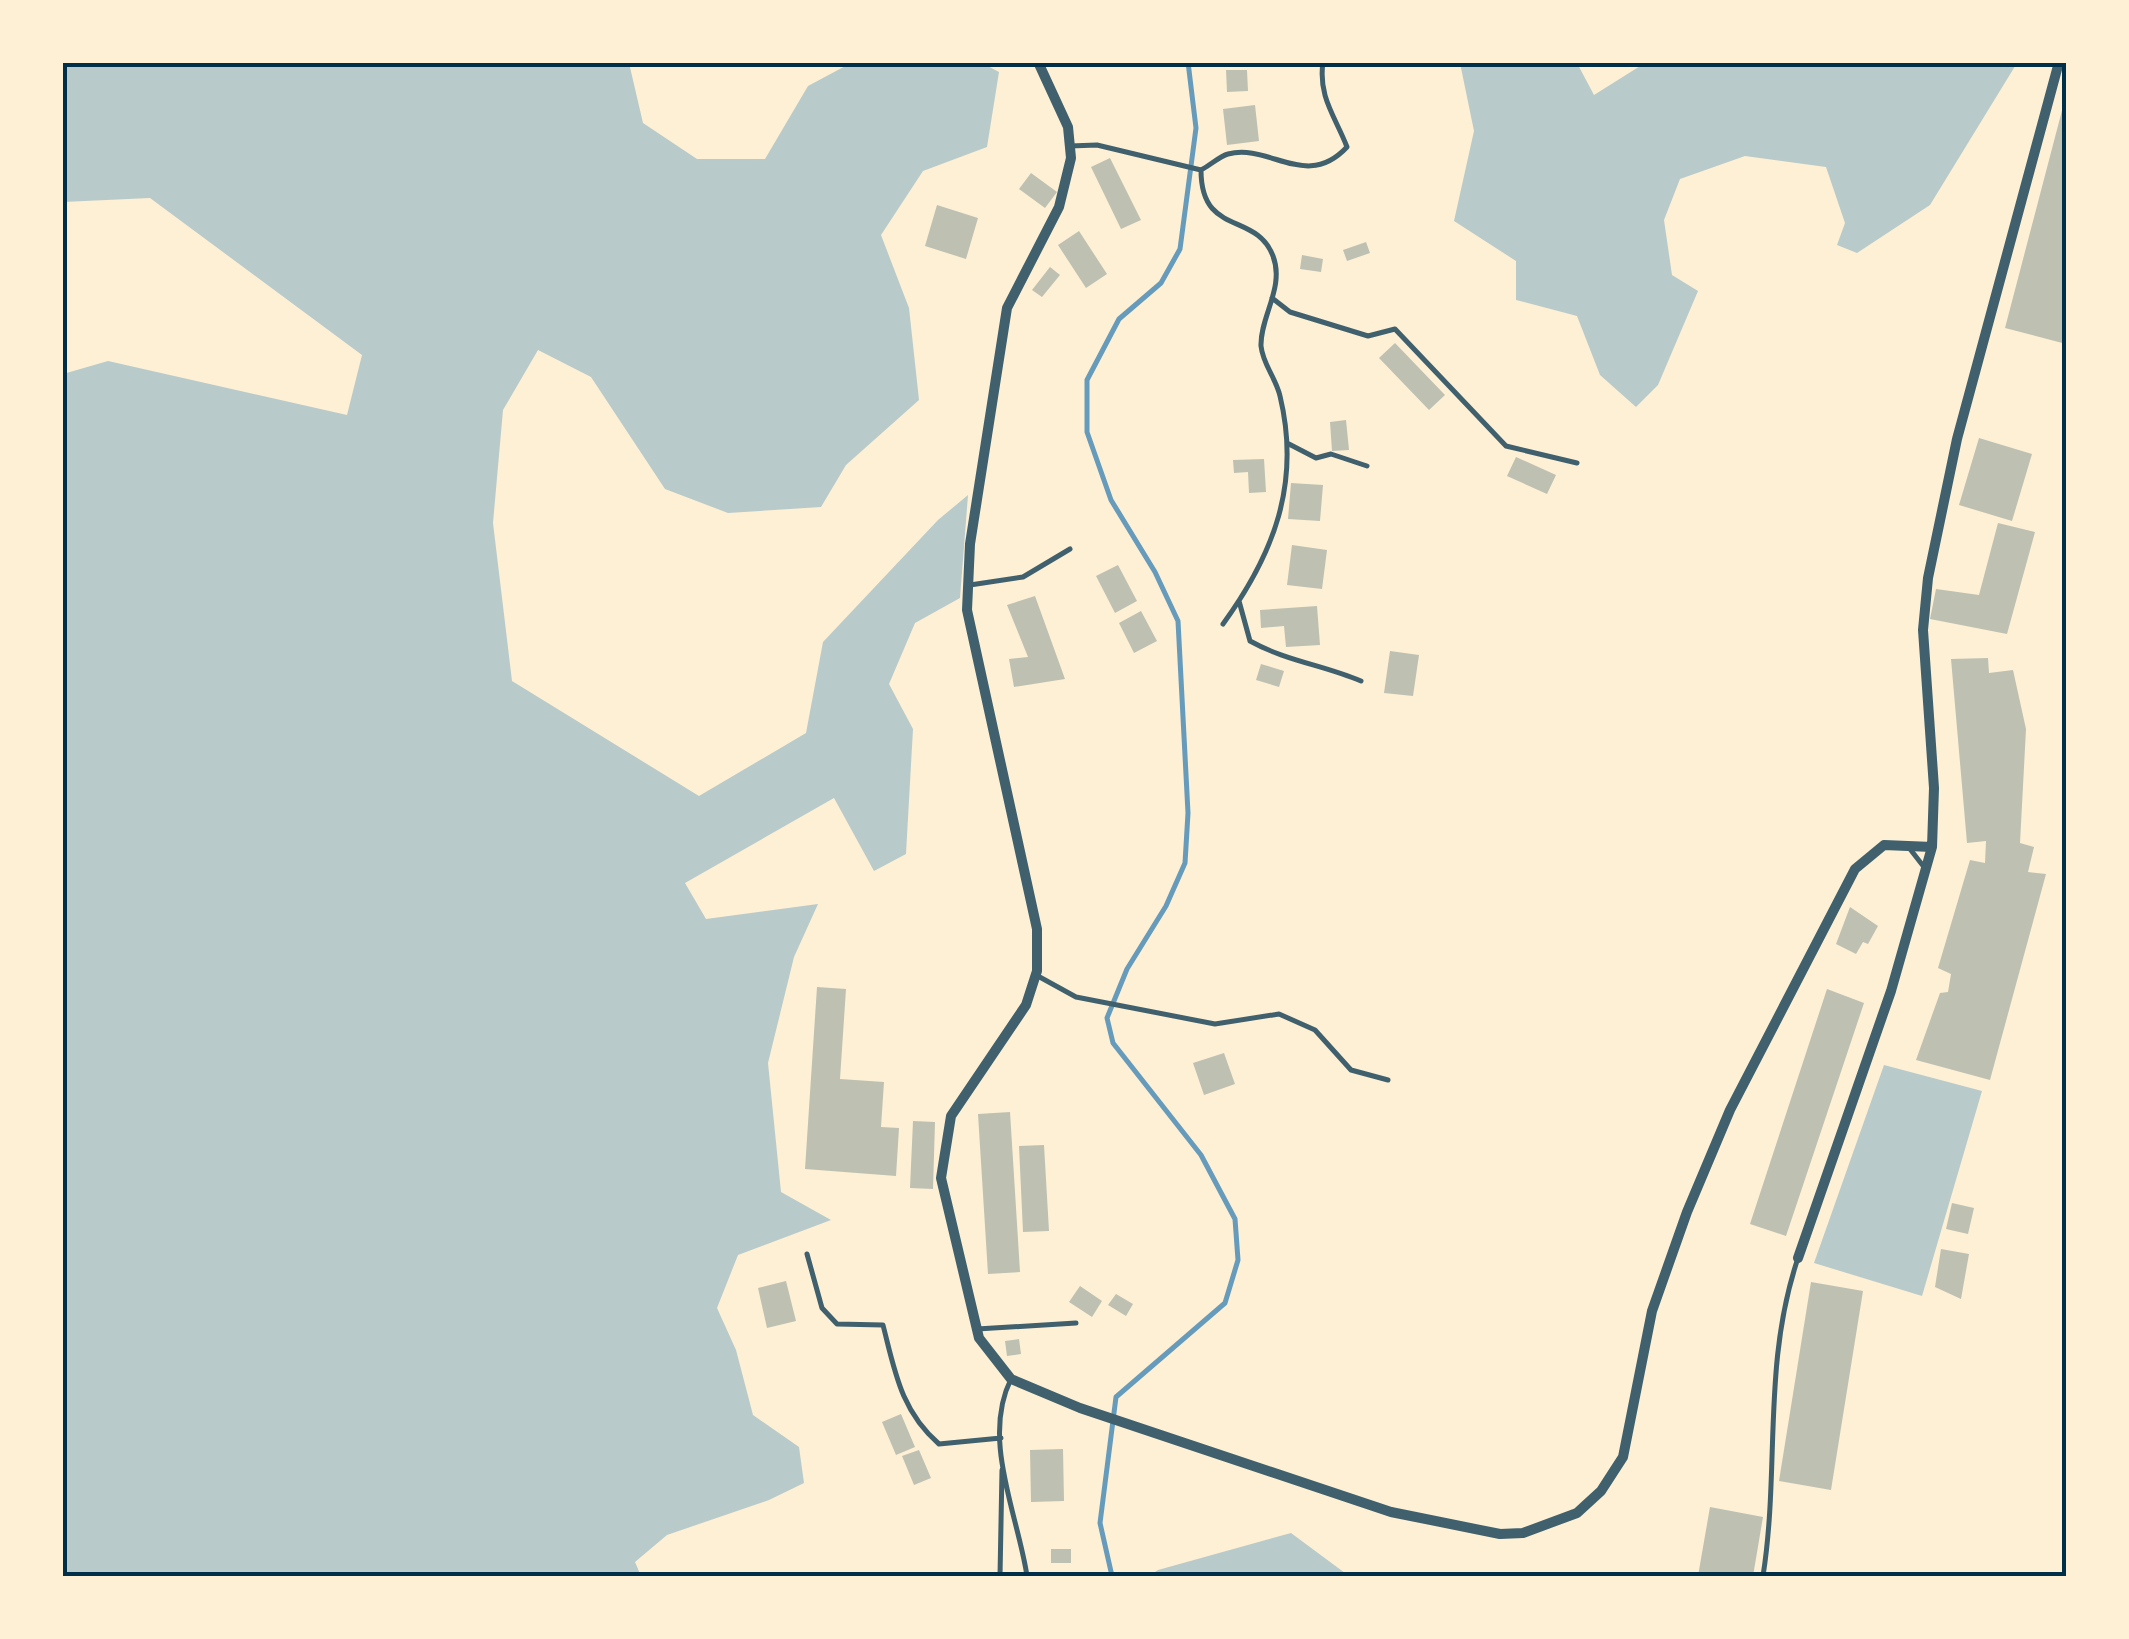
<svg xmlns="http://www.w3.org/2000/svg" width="2129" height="1639" font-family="'IBM Plex Serif',serif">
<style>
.green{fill:#b9caca}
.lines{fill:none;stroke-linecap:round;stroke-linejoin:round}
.stream{stroke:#669bbc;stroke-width:5}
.building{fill:#bec0b2}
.service{stroke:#3f606c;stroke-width:5}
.minor{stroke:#3f606c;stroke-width:10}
.neatline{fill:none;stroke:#003049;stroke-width:4}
</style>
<rect width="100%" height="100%" fill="#fdf0d5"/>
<path class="green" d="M63,62L629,63L643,123L697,159H765L808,86L851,63H982L999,72L987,147L923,171L881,235L909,308L919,400L846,465L821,507L728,513L665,489L591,377L538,350L503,410L493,523L512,681L699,796L806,733L823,642L938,520L968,495L960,598L915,623L889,684L913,729L906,854L874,871L834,798L685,883L706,919L818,904L794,957L768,1063L781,1192L831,1220L738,1255L717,1308L736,1350L753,1415L799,1447L804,1483L769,1500L667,1535L635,1562L641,1576H63V374L108,361L347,415L362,355L150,198L63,202Z
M1460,63H1577L1594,95L1645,63H2017L1930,205L1857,253L1837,245L1845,223L1826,167L1745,156L1680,179L1664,220L1672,275L1698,291L1658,385L1636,407L1600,375L1577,316L1516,300V261L1454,221L1474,131Z
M1884,1065L1982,1091L1922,1296L1814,1263Z
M1291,1533L1349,1576H1149L1158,1570Z"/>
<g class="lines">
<path class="stream" d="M1112,1576L1100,1523L1116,1397L1225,1303L1238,1260L1235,1219L1201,1155L1113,1043L1107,1018L1127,969L1166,906L1185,863L1188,813L1178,621L1155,572L1111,500L1087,432V380L1119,319L1161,283L1180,249L1196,128L1188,62"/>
</g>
<path class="building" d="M1226,70H1247L1248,91L1227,92Z
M2065,99H2066V344L2005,328Z
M1255,105L1259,141L1227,145L1223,109Z
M1110,158L1141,220L1121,229L1091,167Z
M1031,173L1057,192L1045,208L1019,189Z
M937,205L978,218L966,259L925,246Z
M1079,231L1107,274L1086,288L1058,245Z
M1366,242L1370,253L1347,261L1343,250Z
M1302,255L1323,259L1321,272L1300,269Z
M1050,267L1060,275L1042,297L1032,290Z
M1395,343L1445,395L1429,410L1379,358Z
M1346,420L1349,450L1332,451L1330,422Z
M1979,438L2032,454L2012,521L1959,505Z
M1516,457L1556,475L1547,494L1507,476Z
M1264,459L1266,492L1249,493L1248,472L1234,473L1233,460Z
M1291,483L1323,485L1320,521L1288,519Z
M1998,523L2035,532L2007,634L1930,619L1936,589L1979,595Z
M1292,545L1327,550L1322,589L1287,585Z
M1118,565L1137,601L1115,613L1096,576Z
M1035,596L1065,679L1014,687L1009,659L1028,657L1007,605Z
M1317,606L1320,645L1286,647L1284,626L1261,628L1260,610Z
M1141,611L1157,641L1134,653L1119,623Z
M1390,651L1419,655L1413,696L1384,693Z
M1988,658L1989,673L2013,670L2026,729L2020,843L2034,847L2028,872L2046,874L1990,1080L1916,1060L1940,993L1948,992L1951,974L1938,968L1970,860L1985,863L1986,841L1967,843L1951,659Z
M1261,664L1284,671L1279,687L1256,680Z
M1850,907L1878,926L1868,944L1863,942L1856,954L1836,944Z
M817,987L846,989L840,1079L884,1082L881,1127L899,1128L896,1176L805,1169Z
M1827,989L1864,1003L1786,1236L1750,1224Z
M1224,1053L1235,1084L1204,1095L1193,1063Z
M1010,1112L1020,1272L988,1274L978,1114Z
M913,1121L935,1122L933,1189L910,1188Z
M1044,1145L1049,1231L1023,1232L1019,1146Z
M1952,1203L1974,1208L1968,1234L1946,1229Z
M1941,1249L1969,1254L1961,1299L1935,1287Z
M786,1281L796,1321L767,1328L758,1288Z
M1811,1282L1863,1291L1831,1490L1779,1481Z
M1080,1286L1102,1301L1092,1317L1069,1302Z
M1116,1294L1133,1304L1126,1316L1108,1305Z
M1019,1339L1021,1354L1007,1356L1005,1341Z
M901,1414L915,1447L896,1455L882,1422Z
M1063,1449L1064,1501L1031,1502L1030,1450Z
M919,1450L931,1478L914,1485L902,1456Z
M1710,1507L1763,1517L1753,1576H1698Z
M1051,1549H1071V1563H1051Z"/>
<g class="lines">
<path class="service" d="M1070,146L1097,145L1201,170C1209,166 1220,156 1228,154C1270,143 1306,191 1347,147C1335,116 1318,97 1323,62
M1201,170C1201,237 1256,211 1273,256C1285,287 1260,317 1261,346C1263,365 1276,378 1280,396C1301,483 1274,554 1223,624
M1272,298L1290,312L1368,336L1395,329L1506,446L1577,463
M1287,443L1316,458L1331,454L1367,466
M970,585L1023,577L1070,549
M1239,601L1250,641C1286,661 1323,665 1361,681
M1910,849L1924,867
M1036,975L1076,997L1215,1024L1279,1014L1315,1030L1351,1070L1388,1080
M807,1254L822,1308L837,1324L883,1325C895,1372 901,1411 939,1444L1001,1438
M977,1329L1076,1323
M1011,1379C981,1439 1018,1515 1027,1576
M1000,1576L1002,1470
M1763,1576C1780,1468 1762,1365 1798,1258"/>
<path class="minor" d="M1038,62L1068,127L1071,158L1059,207L1007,308L970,544L967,610L1037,929V971L1026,1005L951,1116L941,1178L979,1338L1011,1379L1080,1408L1391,1512L1500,1534L1523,1533L1577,1513L1601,1491L1623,1457L1652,1311L1687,1212L1730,1110L1855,869L1884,845L1932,847
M1798,1258L1891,991L1932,847L1934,788L1923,630L1928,578L1957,439L2059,62"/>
</g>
<rect width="2129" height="1639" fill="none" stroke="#fdf0d5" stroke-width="130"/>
<rect x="65" y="65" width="1999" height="1509" class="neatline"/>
</svg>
